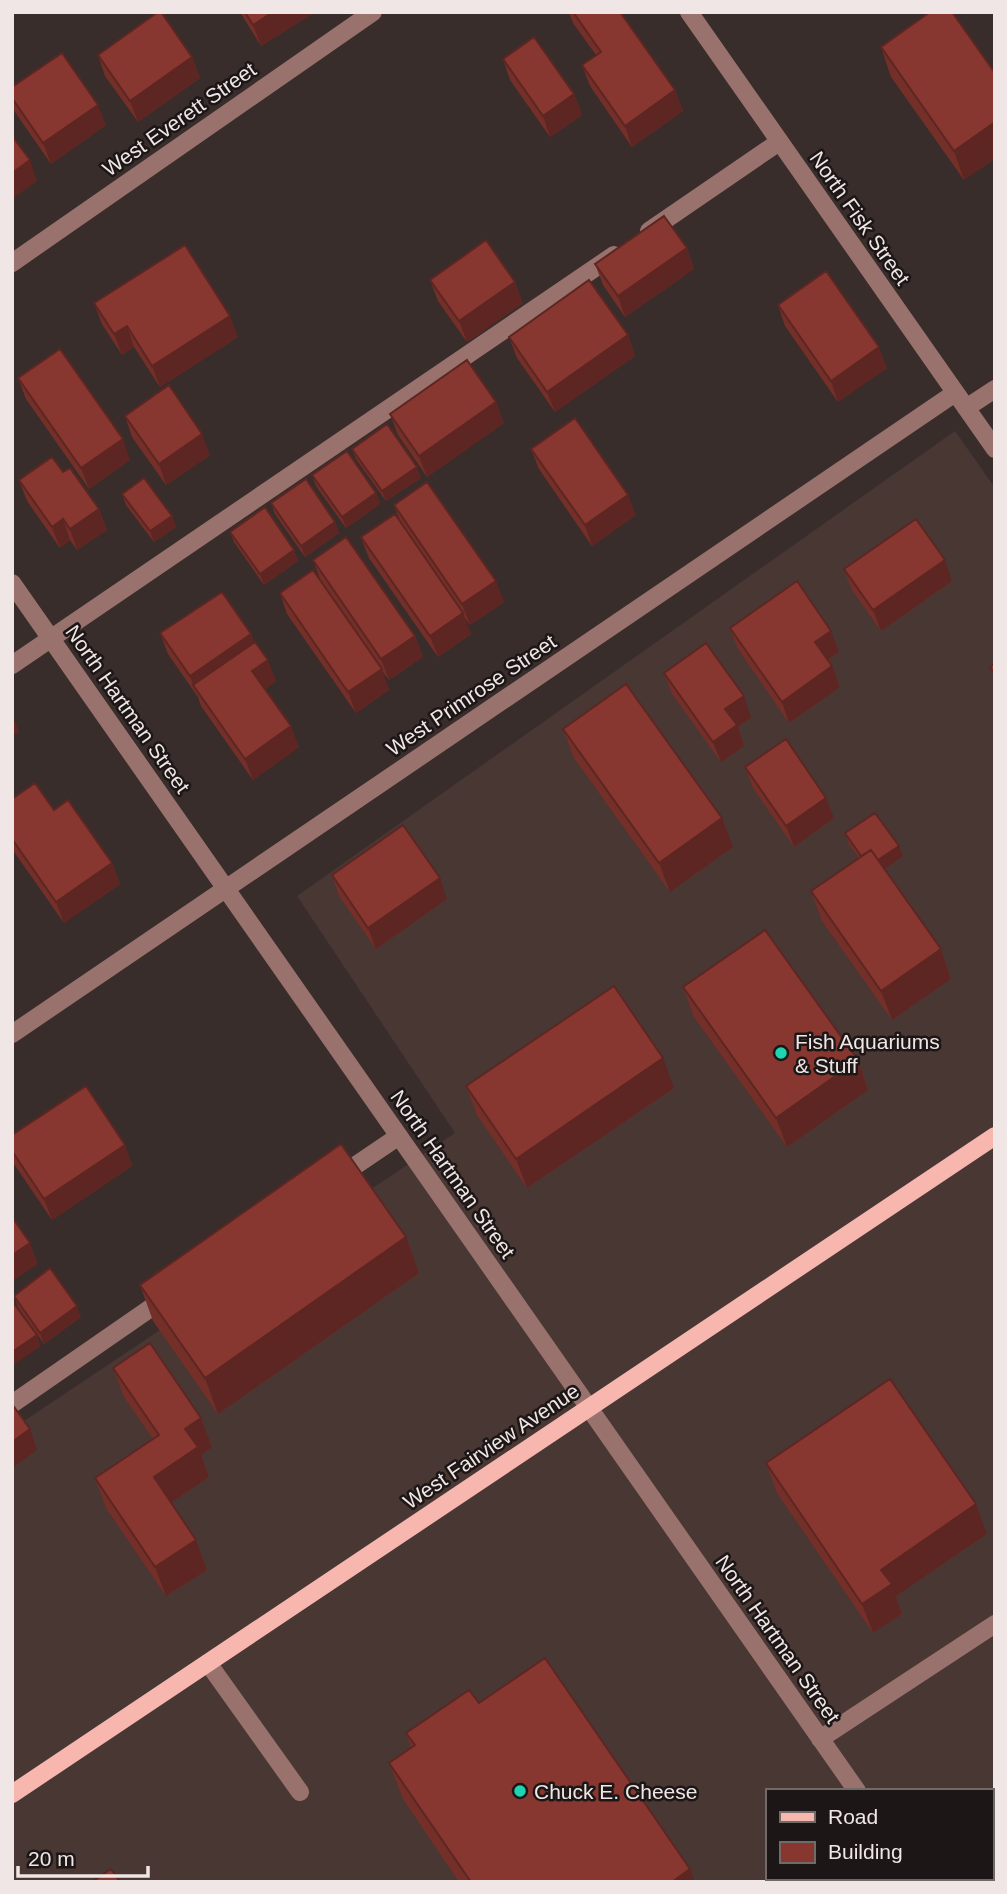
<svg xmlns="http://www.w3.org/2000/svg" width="1007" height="1894" font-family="Helvetica,sans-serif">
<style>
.built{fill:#493734}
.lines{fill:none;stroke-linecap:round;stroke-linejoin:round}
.minor{stroke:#99726d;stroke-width:18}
.major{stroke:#f7b7af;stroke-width:18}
.wall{fill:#742f29}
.shaded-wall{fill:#5e2622}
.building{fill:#873730;stroke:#5e2622;stroke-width:2}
.poi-dot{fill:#1dd5b1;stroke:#1c1716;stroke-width:2.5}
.labels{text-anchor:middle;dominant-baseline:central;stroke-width:5;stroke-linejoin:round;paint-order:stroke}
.street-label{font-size:21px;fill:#efe6e5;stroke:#1c1716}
.poi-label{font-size:21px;fill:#efe6e5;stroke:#1c1716;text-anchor:start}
</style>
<rect width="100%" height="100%" fill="#392d2b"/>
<path class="built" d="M955,431L995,488V1800L991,1802V1791H767V1878H881L876,1882H12V1429L455,1133L297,896Z"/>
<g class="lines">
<path class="minor" d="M689,12L995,449
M649,231L779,142
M12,263L373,12
M966,408L995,389
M12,583L857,1791
M12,665L614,255
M12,1034L955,393
M337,1178L399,1136
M12,1404L168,1296
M208,1663L300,1792
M820,1739L995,1624
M918,1878L920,1882
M852,1882L858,1878"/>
<path class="major" d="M12,1794L995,1136"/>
</g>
<path class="wall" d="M240,12H311L312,14L261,46Z
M569,12H620L675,90L683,111L632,147L590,86L582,65L596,55L573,23Z
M881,47L995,73L964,180L891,77Z
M98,55L192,57L200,78L138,122L105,76Z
M503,59L574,94L582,115L550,137L510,80Z
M12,87L106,125L51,164L15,112L12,105Z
M687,248L694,269L625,317L603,285L595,264Z
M430,280L523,303L467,342L438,301Z
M94,303L238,337L160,387L134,347L122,355L102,324Z
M778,305L887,368L838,402L785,326Z
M628,335L635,356L555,412L517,358L509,337Z
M18,378L130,460L89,489L26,399Z
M496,402L504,423L427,477L398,435L390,414Z
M125,416L210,455L166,485L132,437Z
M352,449L421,478L386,501L356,459Z
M531,449L636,515L592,546L539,469Z
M63,472L99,509L107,530L77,550L70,540L60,548L27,501L19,480Z
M312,475L376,493L380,504L346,528L316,486Z
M122,494L172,516L176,527L154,542L126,505Z
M271,503L335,522L339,533L305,557L275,514Z
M394,505L504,602L470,625L464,617L471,634L438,657L369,558L361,537L400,521Z
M230,532L294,550L298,561L264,585L234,542Z
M313,560L415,636L423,657L389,680L382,671L389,690L356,713L287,614L280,593L320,579Z
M844,569L952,581L881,631L852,590Z
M730,628L831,631L839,652L828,660L832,666L840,687L789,723L738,649Z
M160,633L251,634L254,643L276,681L265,689L299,747L253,780L201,706L198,697L168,654Z
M664,673L751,717L738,727L744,746L721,762L672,694Z
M563,729L733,847L670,892L574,758Z
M745,767L834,818L794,847L753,788Z
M12,799L112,863L120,884L64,923L12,849Z
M845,833L903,856L885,869L941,949L951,979L892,1020L822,921L811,891L859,858L849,844Z
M332,875L447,899L376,949L339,896Z
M683,987L858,1060L868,1090L787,1147L694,1017Z
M466,1086L674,1088L527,1188L477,1115Z
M12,1135L125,1145L132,1166L52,1220L12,1161Z
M406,1237L419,1273L218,1414L153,1321L140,1285Z
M14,1296L81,1317L44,1344L18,1307Z
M113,1368L201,1418L212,1447L201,1455L209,1477L171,1503L196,1540L207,1570L166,1596L106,1508L95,1478L153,1439L124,1397Z
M766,1463L987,1534L896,1596L902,1614L873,1633L777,1493Z
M406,1733L690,1869L695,1882H459L403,1799L389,1763L411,1748Z"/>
<path class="shaded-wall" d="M273,12H311L312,14L261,46L253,25Z
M192,57L200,78L138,122L130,101Z
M675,90L683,111L632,147L625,126Z
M574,94L582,115L550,137L543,116Z
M98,105L106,125L51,164L43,143Z
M995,122V159L964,180L954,151Z
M30,160L37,181L12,199V173Z
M687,248L694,269L625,317L618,296Z
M515,282L523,303L467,342L459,321Z
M230,316L238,337L160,387L152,366Z
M127,326L134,347L122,355L114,334Z
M628,335L635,356L555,412L547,392Z
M879,347L887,368L838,402L831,381Z
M496,402L504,423L427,477L419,456Z
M202,434L210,455L166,485L159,464Z
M123,439L130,460L89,489L81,468Z
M417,467L421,478L386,501L382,491Z
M376,493L380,504L346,528L342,517Z
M628,495L636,515L592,546L585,525Z
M99,509L107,530L77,550L70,529Z
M172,516L176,527L154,542L150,531Z
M63,519L70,540L60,548L52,527Z
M335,522L339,533L305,557L301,546Z
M294,550L298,561L264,585L260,574Z
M945,560L952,581L881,631L873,610Z
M496,581L504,602L470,625L462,604Z
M463,613L471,634L438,657L430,636Z
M831,631L839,652L823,663L815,642Z
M251,634L258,655L193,685L197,697L190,676Z
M415,636L423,657L389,680L381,659Z
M268,660L276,681L260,692L252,671Z
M832,666L840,687L789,723L782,702Z
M382,669L389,690L356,713L348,692Z
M744,696L751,717L738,727L744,746L721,762L713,742L725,709Z
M15,721L19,732L12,736V723Z
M291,726L299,747L253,780L245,759Z
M826,798L834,818L794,847L786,826Z
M722,818L733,847L670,892L659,863Z
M899,846L903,856L872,878L868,867Z
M112,863L120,884L64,923L56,902Z
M440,878L447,899L376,949L368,928Z
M941,949L951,979L892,1020L881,991Z
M663,1058L674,1088L527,1188L516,1159Z
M858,1060L868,1090L787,1147L776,1118Z
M125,1145L132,1166L52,1220L44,1199Z
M406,1237L419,1273L218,1414L205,1378Z
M30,1243L38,1264L12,1281V1255Z
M77,1306L81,1317L44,1344L40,1333Z
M37,1335L41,1346L12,1366V1352Z
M201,1418L212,1447L201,1455L209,1477L165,1507L154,1477L185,1429Z
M30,1429L37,1450L12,1468V1442Z
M976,1504L987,1534L896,1596L902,1614L873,1633L862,1604L881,1570Z
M196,1540L207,1570L166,1596L155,1567Z
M690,1869L695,1882H672Z"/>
<path class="building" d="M158,12H161L192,57L130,101L98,55Z
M245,12H273L253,25Z
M573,12H620L675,90L625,126L582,65L601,52Z
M930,12H952L995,73V122L954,151L881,47Z
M534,37L574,94L543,116L503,59Z
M62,53L98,105L43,143L12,98V87Z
M12,136L30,160L12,173Z
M664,216L687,248L618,296L595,264Z
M486,240L515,282L459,321L430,280Z
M185,245L230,316L152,366L127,326L114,334L94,303Z
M826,271L879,347L831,381L778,305Z
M589,280L628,335L547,392L509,337Z
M60,349L123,439L81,468L18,378Z
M467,360L496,402L419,456L390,414Z
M169,385L202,434L159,464L125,416Z
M575,418L628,495L585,525L531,449Z
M387,424L417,467L382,491L352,449Z
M347,451L376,493L342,517L312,475Z
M52,457L63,472L70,468L99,509L70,529L63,519L52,527L19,480Z
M144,478L172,516L150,531L122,494Z
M306,479L335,522L301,546L271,503Z
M427,482L496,581L462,604L394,505Z
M265,507L294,550L260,574L230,532Z
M395,514L463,613L430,636L361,537Z
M916,519L945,560L873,610L844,569Z
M346,537L415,636L381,659L313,560Z
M313,570L382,669L348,692L280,593Z
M797,581L831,631L815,642L832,666L782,702L730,628Z
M222,592L251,634L190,676L160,633Z
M255,642L268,660L252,671L291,726L245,759L193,685Z
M706,643L744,696L725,709L737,725L713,742L664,673Z
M995,663V674L990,667Z
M626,684L722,818L659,863L563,729Z
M786,739L826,798L786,826L745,767Z
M35,783L54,810L68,800L112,863L56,902L12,839V799Z
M875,813L899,846L878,860L871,850L861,856L845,833Z
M403,825L440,878L368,928L332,875Z
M871,850L941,949L881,991L811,891Z
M765,930L858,1060L776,1118L683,987Z
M614,986L663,1058L516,1159L466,1086Z
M86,1086L125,1145L44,1199L12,1151V1135Z
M341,1144L406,1237L205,1378L140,1285Z
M12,1217L30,1243L12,1255Z
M50,1268L77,1306L40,1333L14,1296Z
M12,1301L37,1335L12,1352Z
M150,1343L201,1418L185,1429L198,1447L154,1477L196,1540L155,1567L95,1478L159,1435L113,1368Z
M890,1379L976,1504L881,1570L892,1584L862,1604L766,1463Z
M12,1404L30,1429L12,1442Z
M545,1658L690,1869L672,1882H471L389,1763L415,1745L406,1733L469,1690L479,1703Z
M111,1869L120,1882H92Z"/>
<g class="poi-dot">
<circle cx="781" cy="1053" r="7"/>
<circle cx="520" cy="1791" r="7"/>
</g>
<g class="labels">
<g class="street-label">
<text transform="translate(179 119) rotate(-35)">West Everett Street</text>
<text transform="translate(860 218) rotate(55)">North Fisk Street</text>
<text transform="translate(471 695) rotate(-34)">West Primrose Street</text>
<text transform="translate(128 709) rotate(55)">North Hartman Street</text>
<text transform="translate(453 1174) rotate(55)">North Hartman Street</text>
<text transform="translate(491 1446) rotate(-34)">West Fairview Avenue</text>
<text transform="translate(778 1639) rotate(55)">North Hartman Street</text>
</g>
<g class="poi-label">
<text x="795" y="1041">Fish Aquariums<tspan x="795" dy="24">&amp; Stuff</tspan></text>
<text x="534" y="1791">Chuck E. Cheese</text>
</g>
</g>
<rect width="1007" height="1894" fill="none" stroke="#efe6e5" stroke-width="28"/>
<rect x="766" y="1789" width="228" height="91" fill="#1c1716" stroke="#706a69" stroke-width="2"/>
<rect x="780" y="1812" width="35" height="10" fill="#f7b7af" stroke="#706a69" stroke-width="2"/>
<text x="828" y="1824" font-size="21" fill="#efe6e5">Road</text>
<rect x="780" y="1842" width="35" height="21" fill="#873730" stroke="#706a69" stroke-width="2"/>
<text x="828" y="1859" font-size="21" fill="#efe6e5">Building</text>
<path d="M18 1866v10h130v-10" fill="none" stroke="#efe6e5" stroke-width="3.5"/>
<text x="28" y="1866" font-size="21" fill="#efe6e5" stroke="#1c1716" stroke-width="5" paint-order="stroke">20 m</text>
</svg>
